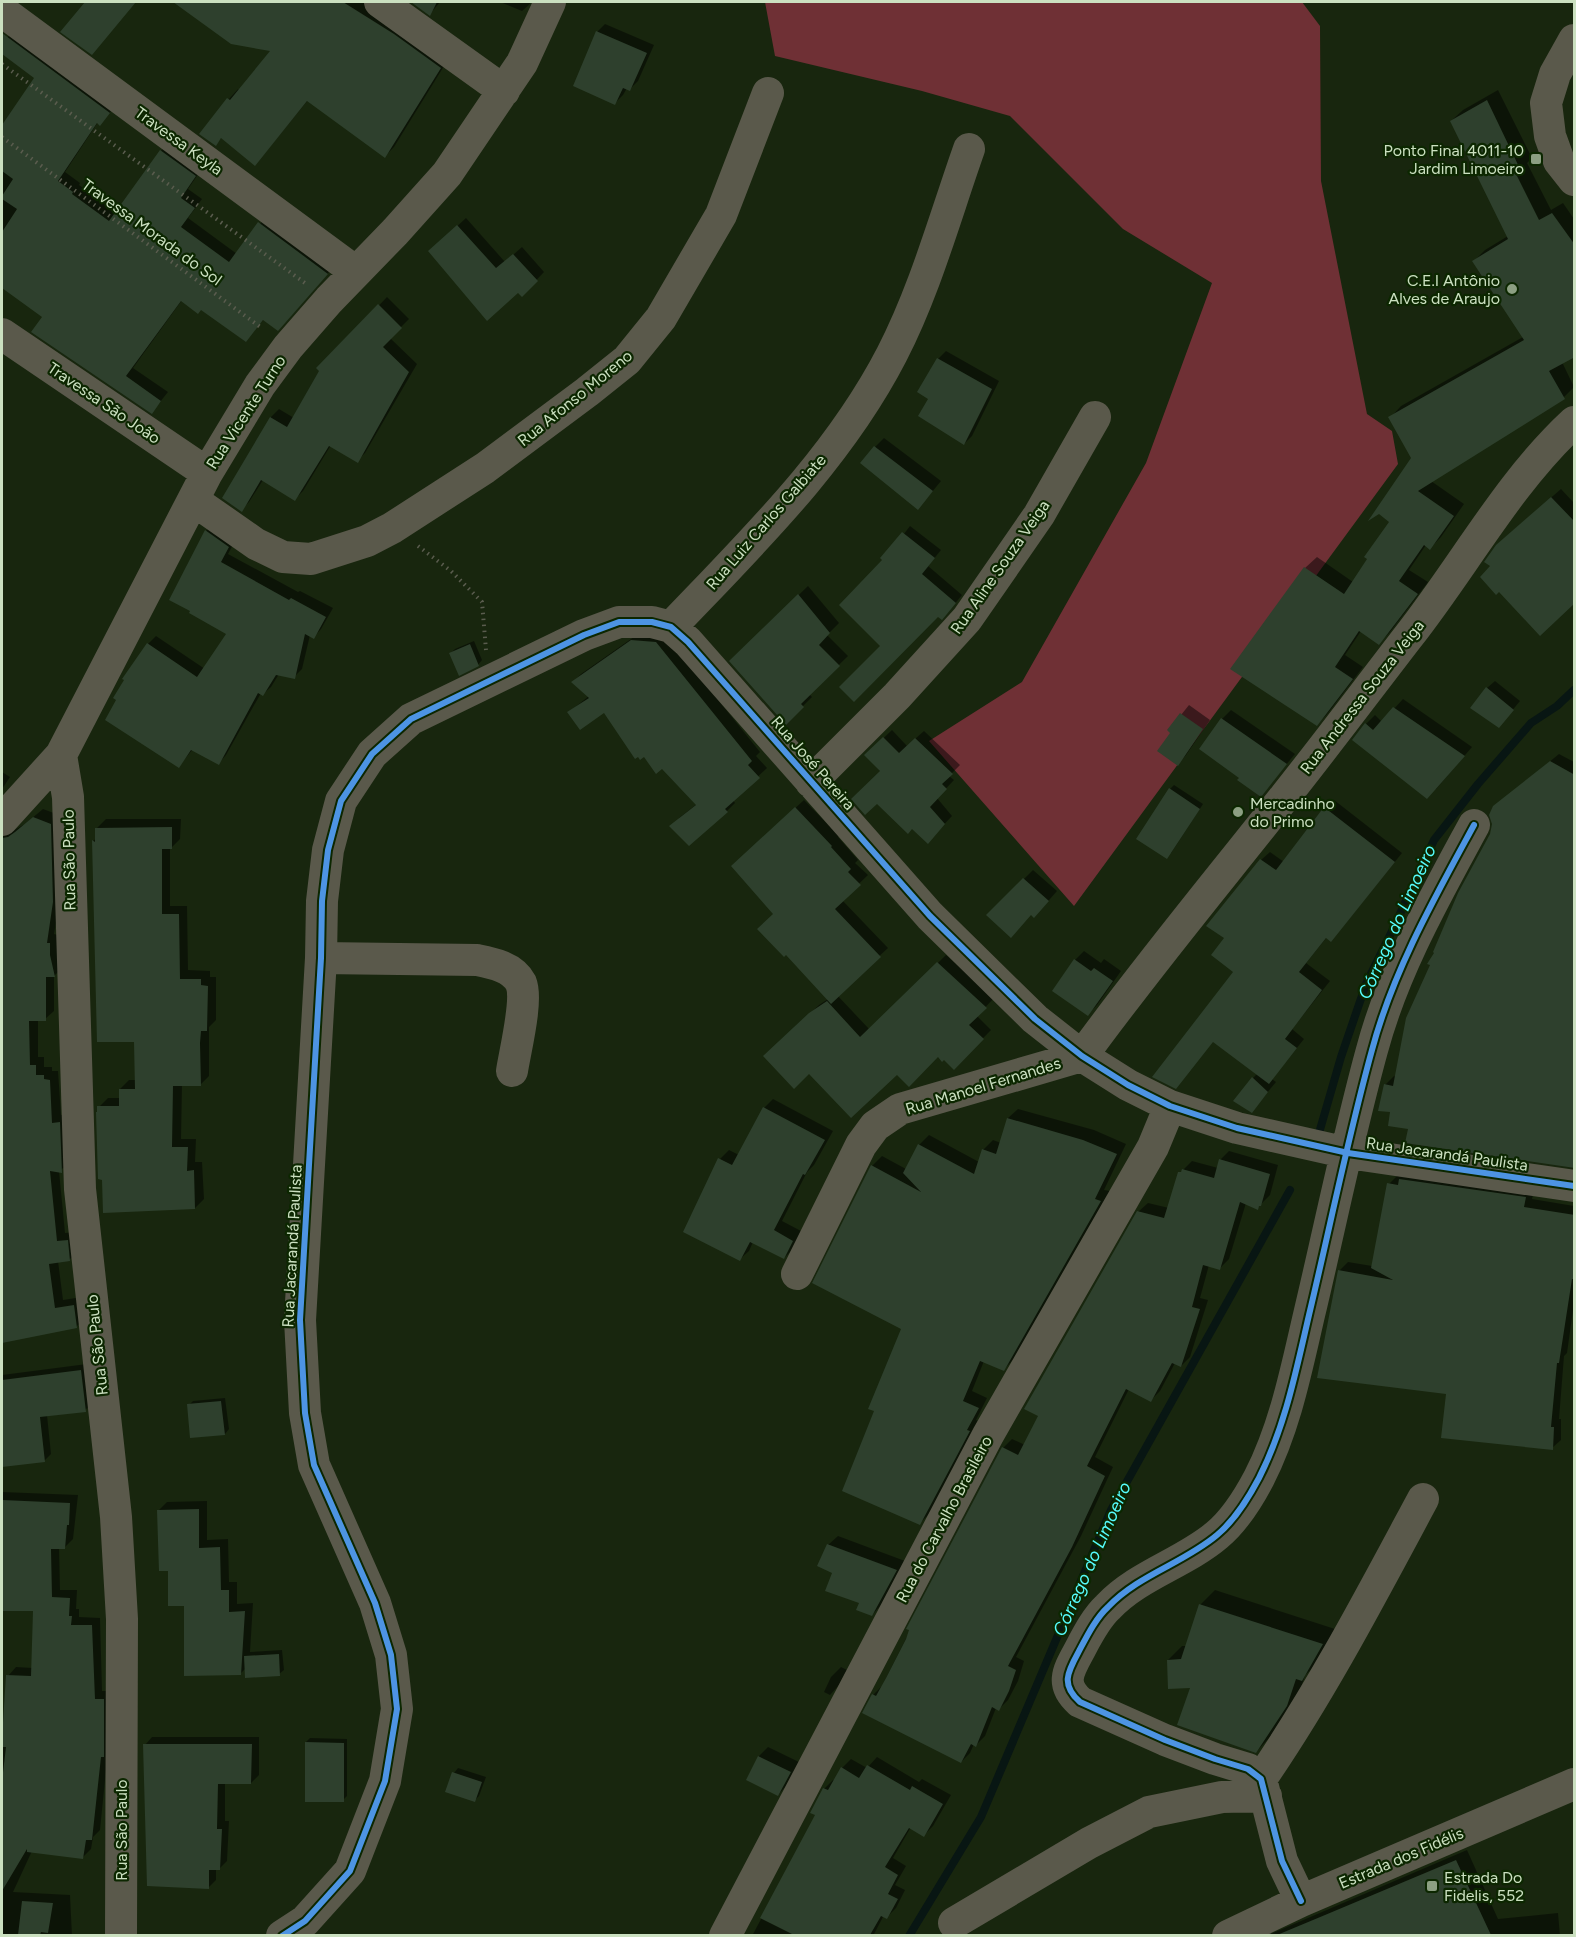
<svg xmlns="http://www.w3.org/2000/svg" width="1576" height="1937" font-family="Figtree,sans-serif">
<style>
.forest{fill:#6f3035}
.shadow{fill:#0007}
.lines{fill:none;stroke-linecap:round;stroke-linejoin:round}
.stream{stroke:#081613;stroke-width:8}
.building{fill:#2e402d}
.path{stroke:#5a5c4e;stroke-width:4;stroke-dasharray:1.5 4.5;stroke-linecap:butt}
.minor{stroke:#5a594b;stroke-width:32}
.cycleway-casing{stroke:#0c2700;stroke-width:10}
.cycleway{stroke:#4d94e3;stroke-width:6}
.poi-dot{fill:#8c9f82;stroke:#0c2700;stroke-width:2}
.labels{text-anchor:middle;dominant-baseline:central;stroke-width:4.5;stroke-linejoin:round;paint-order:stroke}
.street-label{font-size:16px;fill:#cbe0c0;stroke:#0c2700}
.poi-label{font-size:16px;fill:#cbe0c0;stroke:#0c2700;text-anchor:end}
.water-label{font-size:18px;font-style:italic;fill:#56fcfc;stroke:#0c2700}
</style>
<rect width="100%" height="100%" fill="#18260e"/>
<path class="forest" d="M765,2H1302L1320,26L1321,181L1367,414L1392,431L1398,464L1074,906L929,741L1022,682L1146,463L1212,283L1123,229L1010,116L922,91L775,56Z"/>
<path class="shadow" d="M175,2H373L449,58L394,147L385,156L308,100L263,155L222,137L215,144L201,133L229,99L238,89L240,91L273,50L231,43Z
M413,2H440L430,14Z
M500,2H532L522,11Z
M605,24L654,45L638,81L630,89L627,88L623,95L615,103L575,85L598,31Z
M15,29L117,104L100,124L98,122L65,172L80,183L79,185L117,212L161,151L169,142L203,167L188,189L202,199L188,218L237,254L267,215L335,265L286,321L264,319L245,341L202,309L182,300L133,368L168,392L152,412L44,317L2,287V127L36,77L2,53V44Z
M1498,90L1532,158L1527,163L1551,210L1563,203L1574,219V355L1562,362L1574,387L1564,397L1431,481L1464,504L1441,537L1430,548L1426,545L1409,570L1428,582L1390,632L1379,643L1361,631L1345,655L1363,667L1328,713L1317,725L1305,568L1317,557L1353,582L1391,521L1413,458L1390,418L1401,406L1523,337L1474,261L1485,250L1508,236L1451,121L1463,110Z
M466,218L505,262L522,247L544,272L522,295L438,244Z
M387,297L409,319L390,338L417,364L365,453L357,461L331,445L303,491L295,499L263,480L249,502L241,510L224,498L271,417L279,409L294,418L321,370L319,368Z
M946,351L999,381L972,436L964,444L938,359Z
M884,438L941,481L927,498L875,447Z
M1561,489L1574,503V603L1499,590L1492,565L1507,536Z
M214,523L236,539L228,554L298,592L300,591L333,608L321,629L314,637L310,635L302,669L294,677L279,674L271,687L263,694L261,693L226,755L219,763L193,749L179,766L148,644L156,636L205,669L229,633L206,531Z
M910,526L941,550L928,566L962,595L949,611L882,646L884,560Z
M808,586L839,623L827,635L848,656L809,694L812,697L786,723L731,661Z
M641,632L665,634L760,752L756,756L767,768L733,800L735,803L727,811L679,818L697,804L663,768L645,755L604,711L569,712L589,696L573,682L581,674Z
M474,641L482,660L478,665L451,653L455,649Z
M1495,681L1520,701L1506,718L1487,688Z
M1403,699L1472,747L1436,789L1366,724L1375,715L1382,722Z
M1189,705L1210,720L1186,755L1178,764L1172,732L1169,730Z
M1231,710L1295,754L1261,795L1241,777L1222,719Z
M892,730L907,746L924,731L960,765L949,776L954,780L937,798L952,816L935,834L866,755Z
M1559,754L1574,762V909L1392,1111L1385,1085L1394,1076L1396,1077L1491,834L1494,807Z
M2,772L10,777L2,789Z
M1174,785L1203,804L1171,853L1170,789Z
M804,800L839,836L838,837L858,860L855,863L868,875L842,900L888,948L837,995L870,1030L946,955L994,998L977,1016L991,1030L954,1068L944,1058L938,1055L897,1073L809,1072L765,1056L819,1005L828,999L741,858Z
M1334,800L1402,853L1339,931L1327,937L1306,963L1330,981L1292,1029L1304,1039L1272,1079L1276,1082L1252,1111L1253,1078L1257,1074L1214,1040L1176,1087L1235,971L1226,938L1261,860L1270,852L1284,862Z
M43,809L59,815L61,892L54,934L58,935L63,967L54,976V1011L45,1019H38V1057H44V1067H52V1071H58L61,1115L68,1114L70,1163L59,1171L65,1233L76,1232L78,1251L69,1260L58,1261L63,1300L82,1297L85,1318L76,1327L2,1341V837L25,824Z
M106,819H181L180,839L170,849V906H187L188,970L210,971V977H216V1020L209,1027V1076L200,1085L182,1084L181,1139H196L195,1162H202L204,1199L195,1208L104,1179L99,1107L108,1098H120V1089L129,1080H136V1041L93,841L97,838V828Z
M1033,870L1057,891L1043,907L1031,914L988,915Z
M1084,951L1101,963L1104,959L1121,971L1097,1005L1088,1014L1075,960Z
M773,1099L833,1131L814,1165L807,1172L782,1221L801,1231L793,1249L784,1258L753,1242L749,1251L740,1259L720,1159L729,1150L739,1155L764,1108Z
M1018,1109L1094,1130L1126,1144L1104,1190L1110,1191L1014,1359L1004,1369L984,1361L972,1391L987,1398L976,1420L978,1421L930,1513L920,1523L876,1410L903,1328L872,1166L882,1156L906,1169L919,1145L929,1135L979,1162L983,1150L993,1140L1001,1143L1008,1118Z
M1229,1151L1278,1165L1270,1195L1257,1208L1246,1203L1229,1259L1220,1268L1209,1265L1200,1298L1208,1300L1190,1357L1181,1366L1175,1363L1160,1391L1151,1400L1129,1389L1095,1457L1113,1467L1081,1536L1016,1657L1024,1661L1018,1681L1008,1700L999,1709L996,1708L985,1736L976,1745L974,1744L970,1753L961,1762L873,1695L882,1686L1003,1448L1012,1439L1025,1445L1138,1212L1148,1203L1169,1208L1180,1173L1192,1161L1218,1168L1220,1160Z
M1397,1176L1534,1189L1532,1199L1574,1206V1303L1567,1353L1564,1356L1559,1419H1561V1440L1552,1448L1448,1393L1339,1271L1348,1262L1372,1266L1389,1184Z
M87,1364L92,1404L85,1410L47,1415L51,1454L45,1460L2,1466V1375Z
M225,1398L229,1429L225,1434L189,1405L193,1401Z
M2,1492L78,1495L73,1539L65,1547H59L60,1590H77L76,1609H79V1617L100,1618L102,1691H111L108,1750L100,1830L93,1837L91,1849L83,1857L32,1851L13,1892L70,1895L72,1936H2V1759L8,1676L16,1667L33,1668L34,1610L2,1609Z
M207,1501V1540L228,1539L229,1582H237V1604L253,1603L250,1652L282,1650L284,1670L279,1674L246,1668L240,1674L185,1604L169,1569L159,1510L167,1502Z
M838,1536L905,1561L881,1605L872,1615L834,1572L828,1545Z
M1215,1590L1335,1629L1316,1665L1305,1675L1300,1691L1270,1737L1256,1752L1168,1660L1182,1646H1187L1201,1604Z
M841,1667L847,1670L839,1685L830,1695L824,1692L831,1677Z
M152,1737H259V1775L251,1783H225V1821H229L227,1861L219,1869L216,1868V1880L208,1888L145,1745Z
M310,1738L347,1739V1796L343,1800L306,1742Z
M768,1747L799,1762L787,1785L778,1795L748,1779L759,1756Z
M877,1757L919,1782L922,1779L951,1795L933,1826L924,1835L911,1827L893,1858L906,1866L895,1885L905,1890L896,1908L887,1917L884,1915L873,1936H752L817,1814L824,1789L833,1780L835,1781L842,1768L851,1759L867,1768Z
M458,1768L486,1777L479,1796L475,1800L454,1773Z
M1467,1850L1498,1919L1558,1913L1560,1936H1266Z"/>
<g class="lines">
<path class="stream" d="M1319,1133L1341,1057L1366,984L1394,927L1434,840L1478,784L1531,723L1557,706L1574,690
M909,1936L981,1817L1111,1510L1290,1190"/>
</g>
<path class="building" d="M85,2H136L92,55L60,32Z
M173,2H343L394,34L441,68L385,158L307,101L255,166L221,138L216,146L199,134L227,98L230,100L270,51L231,44Z
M411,2H437L430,16Z
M596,31L647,53L630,91L623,88L615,105L573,86Z
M2,33L110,113L100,126L97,123L58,181L73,192L72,194L109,221L160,150L196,176L181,198L195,208L181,227L229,262L258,222L328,274L278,331L263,320L246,342L201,310L198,314L181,301L126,376L161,401L152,414L31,332L42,317L2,288V232L17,209L2,199V196L13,179L2,171V125L34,78L2,54Z
M1487,100L1521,171L1516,174L1539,220L1552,213L1575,245V357L1549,371L1565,399L1418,491L1454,516L1430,550L1424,545L1399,581L1418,594L1379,645L1359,631L1335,667L1353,679L1317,726L1230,669L1304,567L1344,594L1367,559L1364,557L1389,522L1379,514L1368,521L1411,458L1388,417L1524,340L1472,261L1508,239L1450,121Z
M457,225L496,268L513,254L538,281L522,297L518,293L487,321L428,251Z
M378,304L402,328L383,347L409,372L358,463L329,446L295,501L261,480L242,512L222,498L270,417L287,427L319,371L316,368Z
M937,358L992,389L964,445L918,416L928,399L917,392Z
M874,446L933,491L918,510L860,463Z
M1551,497L1575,522V603L1540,636L1499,592L1496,595L1480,577L1490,566L1484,562L1496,545Z
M205,530L229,547L221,562L289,600L291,598L326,617L314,639L305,634L295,679L276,675L263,696L258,693L219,765L191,750L179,768L105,720L116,700L113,698L124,680L122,679L147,643L197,677L226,634L189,613L190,611L169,600Z
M902,532L935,558L922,574L956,603L942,620L938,617L854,702L839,687L880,646L839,605L882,560L880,558Z
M798,594L830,633L819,645L840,666L801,704L804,707L786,725L729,661Z
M631,640L656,642L752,761L748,765L760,778L725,809L728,812L689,846L669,826L696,805L662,769L656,774L644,757L640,760L638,757L635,759L604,713L580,730L567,712L589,698L571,682Z
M470,644L479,666L459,676L449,653Z
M1486,687L1514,710L1499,728L1470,708Z
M1393,707L1465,756L1427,799L1352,740L1365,723L1373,730Z
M1180,713L1203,729L1178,766L1157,751L1170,733L1167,730Z
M1221,718L1287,764L1261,797L1237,780L1239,778L1199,749Z
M883,737L899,753L915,738L953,774L942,784L947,789L930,807L945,824L928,844L912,829L908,834L877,804L865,815L851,799L880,771L864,755Z
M1550,761L1575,775V1168L1405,1143L1408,1129L1388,1126L1390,1112L1378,1111L1384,1084L1393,1086L1406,1018L1430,965L1427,964L1434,953L1433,952L1458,893L1490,834L1492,824L1489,815L1493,806Z
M1169,788L1200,809L1167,859L1136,839Z
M795,807L832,846L831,847L851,869L848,872L861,885L835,909L881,957L831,1004L786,955L784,957L757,929L773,914L731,866Z
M1324,807L1395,862L1331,942L1326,938L1299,972L1322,990L1285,1039L1297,1048L1269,1084L1213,1042L1176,1089L1152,1077L1233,972L1211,955L1224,938L1206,926L1260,859L1276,870Z
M33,817L51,824L53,902L47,943H50V955L55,977H46V1021H29L30,1065H36V1075H44V1079L50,1080L52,1123L60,1122L62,1173L50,1171L57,1241L68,1240L70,1261L49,1264L55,1308L74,1305L77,1328L2,1343V838L8,837L15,832Z
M172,827V849H162V914H179L180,979H201V985L208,986L207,1031H201L200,1043L201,1086H173L172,1147H188L187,1171L194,1170L195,1209L103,1213L102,1180L98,1179L96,1112H97V1106H119V1089H135L134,1042H97L92,840L95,842V828Z
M1023,878L1049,901L1034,918L1031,915L1011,938L986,915Z
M1074,959L1091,971L1094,968L1113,981L1088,1016L1052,991Z
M937,962L987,1008L969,1025L984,1039L954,1070L944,1060L942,1062L938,1057L909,1087L897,1075L851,1118L809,1074L794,1089L763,1056L809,1013L827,1001L860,1037Z
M1252,1077L1268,1092L1252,1113L1233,1101Z
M763,1107L825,1140L805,1175L803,1174L774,1230L793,1241L784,1259L750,1242L740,1261L683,1232L718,1158L732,1165Z
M1007,1118L1083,1140L1117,1154L1095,1199L1101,1201L1004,1371L980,1361L963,1401L979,1408L967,1430L970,1431L920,1525L842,1491L874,1411L868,1409L901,1329L812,1283L871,1165L921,1192L903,1173L918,1144L974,1174L982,1149L996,1154Z
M1219,1159L1270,1174L1261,1206H1259L1258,1210L1240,1202L1220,1270L1203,1265L1192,1307L1200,1309L1181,1367L1172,1363L1151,1402L1126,1389L1087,1466L1105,1476L1072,1547L1008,1666L1016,1670L1009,1691L999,1711L992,1707L976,1747L971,1744L961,1763L862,1713L872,1694L876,1696L886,1678L906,1639L909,1630L906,1629L1002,1447L1018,1455L1038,1416L1024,1409L1137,1211L1164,1218L1178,1172H1181L1182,1169L1214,1178Z
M1399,1179L1526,1197L1524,1207L1575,1215V1279H1572L1559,1363H1557L1551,1427H1554L1553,1450L1441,1438L1446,1394L1317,1378L1338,1270L1393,1280L1371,1268L1387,1183L1398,1185Z
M81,1370L86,1412L40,1417L45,1462L2,1467V1380Z
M221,1401L225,1435L190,1438L187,1404Z
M2,1500L70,1503L69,1525H67L65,1549H51L52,1597L70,1598L69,1616H72L71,1625H92L95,1699H104V1757H101L92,1840H86L83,1859L27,1852V1849L2,1891V1781L6,1747H2V1738L6,1675L31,1676L33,1611H2Z
M199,1509V1548L220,1547L221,1590H229V1612L245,1611L241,1675L184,1676V1606H168V1571H159L157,1510Z
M827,1544L897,1570L872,1616L856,1610L859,1603L825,1591L832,1573L817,1566Z
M1199,1604L1323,1644L1302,1681L1296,1679L1287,1706L1256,1753L1177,1725L1190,1688L1168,1689L1167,1660L1181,1659Z
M279,1654L280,1676L245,1678L244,1656Z
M305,1742L344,1743V1802H305Z
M143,1744H252L251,1784H218L217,1829H222L220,1870H209V1889L147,1886Z
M758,1756L791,1772L778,1796L746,1780Z
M867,1765L910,1790L912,1786L943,1804L924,1837L909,1828L885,1867L898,1875L888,1894L898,1899L887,1919L881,1916L870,1935H794L760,1918L815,1815L810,1813L823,1788L828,1790L841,1767L859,1778Z
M452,1772L482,1782L475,1802L445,1792Z
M1456,1860L1491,1935H1277L1325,1915Z
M22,1901L53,1903L48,1933L41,1932L40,1935H18Z"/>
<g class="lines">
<path class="path" d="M2,64L305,283
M2,137L263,329
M418,546L451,571L482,602L486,650"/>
<path class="minor" d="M380,2L504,91
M2,11L356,272
M1574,40L1555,74L1546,103L1550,136L1559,161L1574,180
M2,334L207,473
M193,500L256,544L283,557L311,559L367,541L392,528L485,468L587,392L627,360L661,318L721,215L768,93
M671,627C751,543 838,459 892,354C925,290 945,217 969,149
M61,755L68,797L80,1189L116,1517L122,1619L121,1936
M811,782L897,696L967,619L1039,515L1095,417
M2,820L61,755L207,473L260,385L288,347L329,300L395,232L447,174L522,63L550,2
M321,958L477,960C492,963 513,967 521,983C528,1000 515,1051 512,1071
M1082,1056C1143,972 1210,891 1275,809C1320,753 1364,694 1408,637C1464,566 1508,483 1574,422
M797,1274L861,1145L875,1126L900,1109L1082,1056
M1261,1779C1322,1690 1372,1594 1423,1499
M1301,1901L1282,1861L1261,1779L1248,1769L1215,1759L1165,1740L1080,1702C1061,1685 1067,1673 1078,1653C1086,1638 1095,1619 1108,1607C1138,1575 1184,1563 1217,1535C1234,1521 1249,1497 1259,1478C1285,1427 1296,1371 1309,1315C1330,1227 1348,1137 1372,1050C1393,971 1435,897 1474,825
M954,1923L1089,1843L1149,1812L1222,1797L1266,1796
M282,1936L305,1921L350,1871L385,1781L397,1709L391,1655L375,1603L314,1465L305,1413L300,1320L321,958L322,901L328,850L341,801L372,754L411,719L584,635L619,622H652L671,627L688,642L930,916L1035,1019L1082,1056L1128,1085L1170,1106L1237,1128L1348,1153L1574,1186
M725,1936L988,1435L1153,1147L1170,1106
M1228,1936L1301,1901L1574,1784"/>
<g class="cycleway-casing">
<path id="cycleway" d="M1301,1901L1282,1861L1261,1779L1248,1769L1215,1759L1165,1740L1080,1702C1061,1685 1067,1673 1078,1653C1086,1638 1095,1619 1108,1607C1138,1575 1184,1563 1217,1535C1234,1521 1249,1497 1259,1478C1285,1427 1296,1371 1309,1315C1330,1227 1348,1137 1372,1050C1393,971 1435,897 1474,825
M282,1936L305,1921L350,1871L385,1781L397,1709L391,1655L375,1603L314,1465L305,1413L300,1320L321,958L322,901L328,850L341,801L372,754L411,719L584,635L619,622H652L671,627L688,642L930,916L1035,1019L1082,1056L1128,1085L1170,1106L1237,1128L1348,1153L1574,1186"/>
</g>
<use href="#cycleway" class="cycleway"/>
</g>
<g class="poi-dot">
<rect x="1530" y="153" width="12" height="12" rx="3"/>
<circle cx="1512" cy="289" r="6"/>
<circle cx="1238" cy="812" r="6"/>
<rect x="1426" y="1880" width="12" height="12" rx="3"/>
</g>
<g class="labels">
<g class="street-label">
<text transform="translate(179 141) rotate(36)">Travessa Keyla</text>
<text transform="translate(152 232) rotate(36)">Travessa Morada do Sol</text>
<text transform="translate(575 398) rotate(-39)">Rua Afonso Moreno</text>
<text transform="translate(104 403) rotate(34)">Travessa São João</text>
<text transform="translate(246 412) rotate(-57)">Rua Vicente Turno</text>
<text transform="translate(766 522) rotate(-49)">Rua Luiz Carlos Galbiate</text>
<text transform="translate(1000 567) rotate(-55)">Rua Aline Souza Veiga</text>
<text transform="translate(1362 697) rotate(-52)">Rua Andressa Souza Veiga</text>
<text transform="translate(813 763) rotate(49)">Rua José Pereira</text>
<text transform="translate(69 860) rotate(-91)">Rua São Paulo</text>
<text transform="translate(983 1086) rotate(-17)">Rua Manoel Fernandes</text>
<text transform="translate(1447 1154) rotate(8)">Rua Jacarandá Paulista</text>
<text transform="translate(292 1246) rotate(-87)">Rua Jacarandá Paulista</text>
<text transform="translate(97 1345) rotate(-96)">Rua São Paulo</text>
<text transform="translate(944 1519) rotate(-62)">Rua do Carvalho Brasileiro</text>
<text transform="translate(121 1830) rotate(-90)">Rua São Paulo</text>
<text transform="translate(1401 1858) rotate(-23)">Estrada dos Fidélis</text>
</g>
<g class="poi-label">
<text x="1524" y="150">Ponto Final 4011-10<tspan x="1524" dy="18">Jardim Limoeiro</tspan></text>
<text x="1500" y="280">C.E.I Antônio<tspan x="1500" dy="18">Alves de Araujo</tspan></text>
<text x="1250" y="803" text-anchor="start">Mercadinho<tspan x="1250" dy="18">do Primo</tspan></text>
<text x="1444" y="1877" text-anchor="start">Estrada Do<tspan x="1444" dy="18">Fidelis, 552</tspan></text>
</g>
<g class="water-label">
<text transform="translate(1397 922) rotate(-66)">Córrego do Limoeiro</text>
<text transform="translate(1092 1559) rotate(-66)">Córrego do Limoeiro</text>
</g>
</g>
<rect width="1576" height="1937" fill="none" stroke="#cbe0c0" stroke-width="6"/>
</svg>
